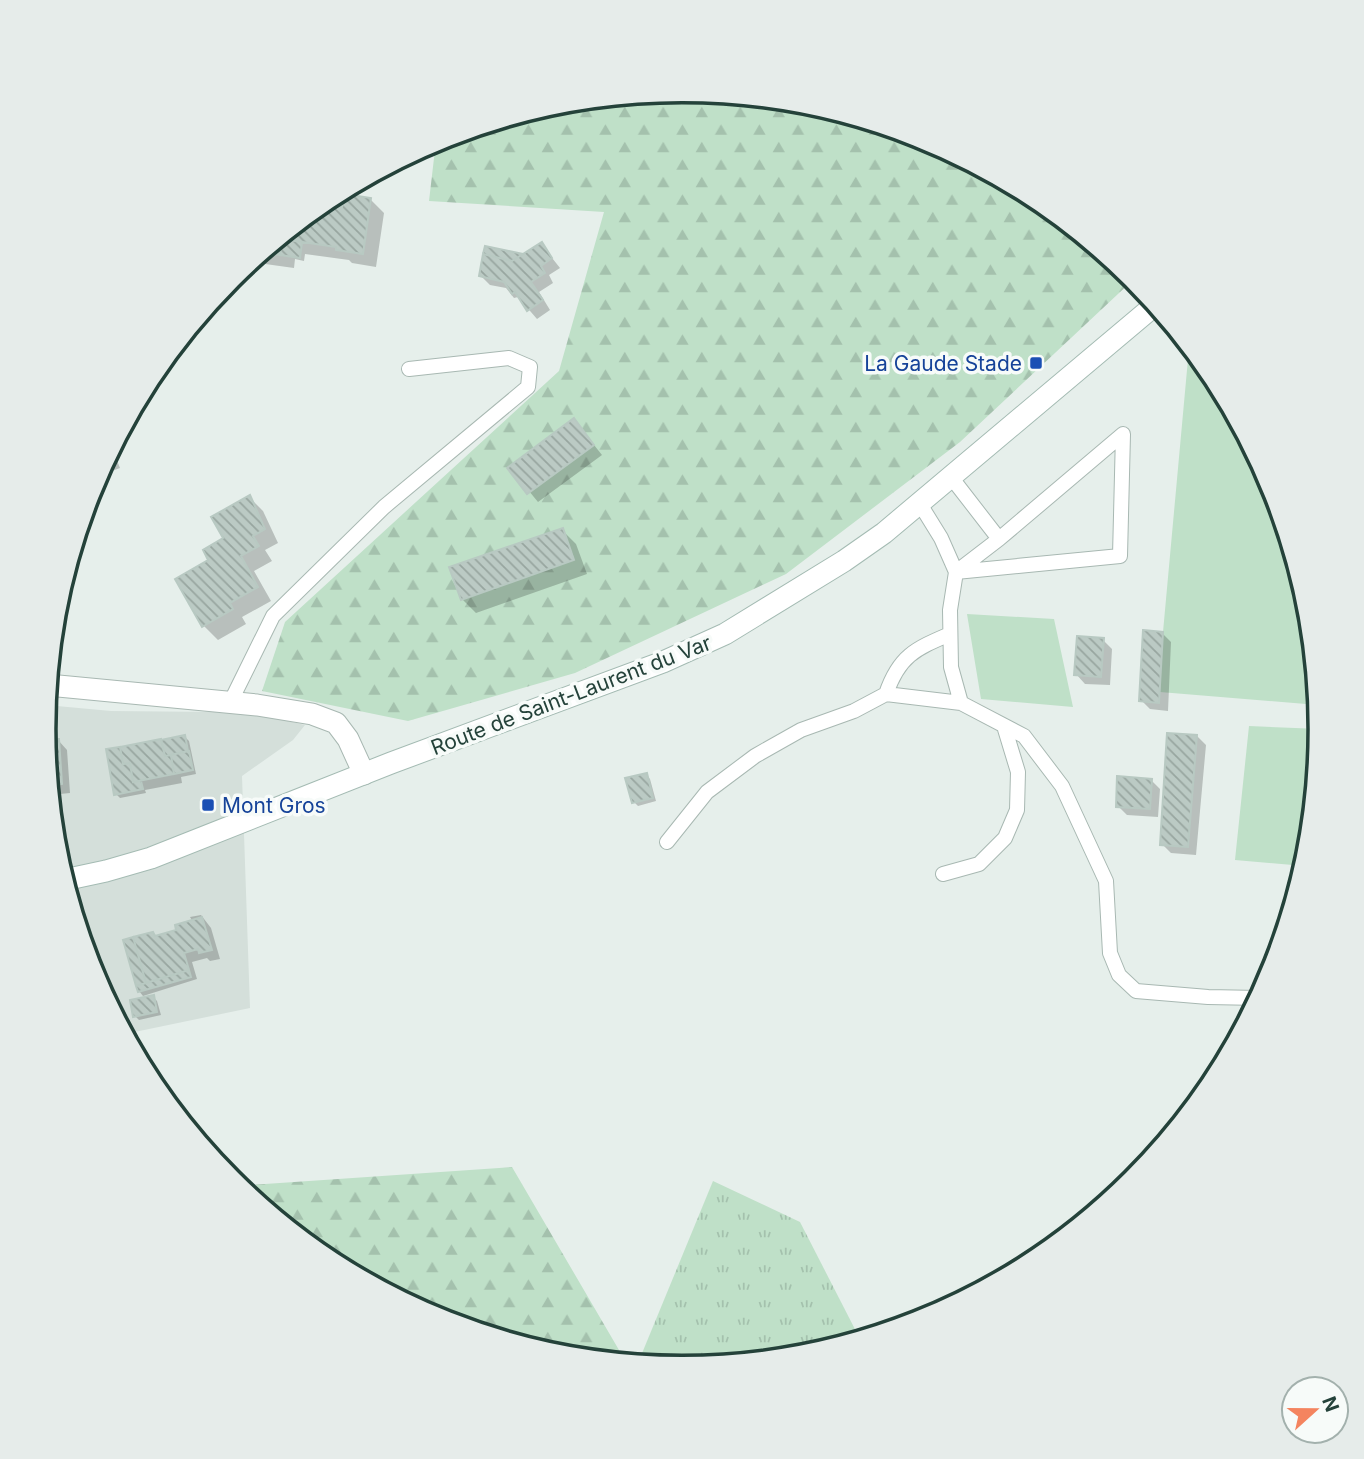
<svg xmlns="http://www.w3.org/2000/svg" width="1364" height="1459" font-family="Inter,sans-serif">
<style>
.built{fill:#d4dfda}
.grass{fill:url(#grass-tufts)}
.forest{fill:url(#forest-firs)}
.garden{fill:#bfe0c8}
.shadow{fill:#0003}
.building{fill:url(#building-back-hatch);stroke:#b8c9c2;stroke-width:2}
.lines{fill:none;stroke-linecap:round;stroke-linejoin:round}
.service-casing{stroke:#a8b8b2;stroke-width:16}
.minor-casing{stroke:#a8b8b2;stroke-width:23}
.secondary-casing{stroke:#a4bbb3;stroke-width:23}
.service{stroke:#fff;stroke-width:14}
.minor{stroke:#fff;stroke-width:21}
.secondary{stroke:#fff;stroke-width:21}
.transit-dot{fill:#1a4fb4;stroke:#f7fbf9;stroke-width:2.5}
.labels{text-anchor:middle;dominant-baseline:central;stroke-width:7;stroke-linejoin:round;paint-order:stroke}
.transit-label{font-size:21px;fill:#164399;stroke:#f7fbf9;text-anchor:end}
.street-label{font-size:21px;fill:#24423a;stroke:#f7fbf9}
.rim{fill:none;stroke:#24423a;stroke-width:3.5}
</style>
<defs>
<pattern id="grass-tufts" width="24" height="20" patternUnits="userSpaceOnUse" patternTransform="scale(1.75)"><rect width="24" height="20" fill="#bfe0c8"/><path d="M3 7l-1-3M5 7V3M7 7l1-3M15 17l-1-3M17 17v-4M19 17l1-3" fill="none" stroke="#a4c1ad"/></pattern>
<pattern id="forest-firs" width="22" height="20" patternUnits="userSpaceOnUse" patternTransform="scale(1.75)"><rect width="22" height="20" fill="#bfe0c8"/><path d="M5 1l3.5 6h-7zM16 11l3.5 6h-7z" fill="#a4c1ad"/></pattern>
<pattern id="building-back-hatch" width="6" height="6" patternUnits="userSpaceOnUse" patternTransform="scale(1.75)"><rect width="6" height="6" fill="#bbcac4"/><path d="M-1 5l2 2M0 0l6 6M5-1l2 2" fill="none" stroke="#98a6a0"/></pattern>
</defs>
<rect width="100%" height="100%" fill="#e6efeb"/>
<path class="built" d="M46,705L111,711L216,712L262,715L305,725L293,740L242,776L250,1008L125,1034L92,973L69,895L72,861L59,862L56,854L44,729Z"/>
<path class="grass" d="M713,1181L800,1222L860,1339L806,1356L682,1368L638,1363Z"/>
<path class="forest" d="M682,91L807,104L927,140L1037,199L1134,279L960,442L786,574L575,673L408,721L262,691L285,622L559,371L604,212L429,201L436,141L558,103Z
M512,1167L626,1362L557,1355L437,1319L327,1260L237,1186Z"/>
<path class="garden" d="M1188,359L1200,360L1213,375L1272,486L1308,605L1318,705L1160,692L1163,632Z
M967,614L1054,619L1073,707L981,699Z
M1249,726L1320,729L1308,854L1304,866L1235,860Z"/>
<path class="shadow" d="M1027,194L1037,199L1041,203L1036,199L1032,204L1024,198Z
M370,199L384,213L376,267L352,263L349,260L305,254L304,261L295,259L294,268L258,263L254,259L325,201L344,209Z
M541,244L560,268L549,275L553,283L539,292L550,310L537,319L518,297L514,298L506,288L490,285L481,276L487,248L523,256Z
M574,420L602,455L538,502L510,468Z
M112,448L120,468L96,477Z
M249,497L263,511L278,543L265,550L272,561L254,571L271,601L242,617L246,624L218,640L204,626L210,560Z
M562,530L576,544L587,574L476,613L462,599Z
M1162,633L1171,642L1168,711L1150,709L1141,700Z
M1103,640L1112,649L1110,685L1085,684L1076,674Z
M1197,736L1206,745L1196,855L1171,853L1162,844Z
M185,737L189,741L196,774L181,777L182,783L145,790L146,793L120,798L116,794Z
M45,740H58L67,750L70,793L50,795Z
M646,775L650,779L656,801L638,806L634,802Z
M1151,780L1160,789L1158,817L1127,815L1118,806Z
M201,915L211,928L220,959L210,961L207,958L192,962L197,979L143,996L139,991L125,941L153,934L157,938L178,932L193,922L190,917Z
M153,997L157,1001L161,1015L139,1020L135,1016Z"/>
<path class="building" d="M345,194L371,198L363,254L336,250V247L282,239L280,255L262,252L327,199L332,200L331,205L342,207Z
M282,239L302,242L300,258L280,255Z
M542,242L552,258L541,266L545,273L531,282L543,300L527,311L515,292L512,294L504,282L479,276L483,254L512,261Z
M485,246L523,254L512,261L483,254Z
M574,418L594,445L527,494L507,468Z
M250,495L265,529L253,536L259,546L241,556L258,587L230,603L233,609L202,627L175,579L208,560L203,550L223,538L211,517Z
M563,528L574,560L461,600L449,567Z
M1143,630L1163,632L1159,703L1139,701Z
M1077,636L1104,638L1101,677L1074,675Z
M1167,733L1197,735L1188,847L1160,845Z
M185,735L188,751L165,756L161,740Z
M45,739H59L62,784L49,786Z
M161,739L165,756L171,755L174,774L133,782L130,763L123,764L120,747Z
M120,747L123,764L130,763L133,782L141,781L143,789L114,795L106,749Z
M189,751L193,770L174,774L171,755Z
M647,773L653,798L632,803L625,778Z
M1117,776L1152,779L1150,809L1116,807Z
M202,917L212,950L199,953L198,949L184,953L189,970L146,983L133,937L153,932L155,936L176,930L175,925Z
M133,937L146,983L136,986L123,940Z
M189,970L191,977L138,992L136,986Z
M154,995L157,1012L133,1017L130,1000Z"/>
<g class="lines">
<g class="service-casing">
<path id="service" d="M920,504L941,538L956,572L1120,556L1123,434L999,539L951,477
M999,539L956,572L950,610L951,667L961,703L1024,736L1062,786L1106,881L1110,953L1119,975L1136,991L1208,997L1259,998
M886,694C899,656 915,649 950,634
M230,703L273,616L384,507L528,387L530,367L509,358L409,369
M667,842L707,792L755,756L801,730L854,711L886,694L961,703
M943,874L979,864L1005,838L1017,810L1018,772L1004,726"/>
</g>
<g class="minor-casing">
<path id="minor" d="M48,685L257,705L312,714L336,723L348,739L364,774"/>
</g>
<g class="secondary-casing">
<path id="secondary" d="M64,880L106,871L151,858L391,763L663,662L725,634L844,561L884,533L1155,305"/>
</g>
<use href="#service" class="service"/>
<use href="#minor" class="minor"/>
<use href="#secondary" class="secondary"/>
</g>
<g class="transit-dot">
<rect x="1029" y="356" width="14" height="14" rx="3.5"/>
<rect x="201" y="798" width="14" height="14" rx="3.5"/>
</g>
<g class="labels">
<g class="transit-label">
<text x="1022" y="363">La Gaude Stade</text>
<text x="222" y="805" text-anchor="start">Mont Gros</text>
</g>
<g class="street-label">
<text transform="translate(571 695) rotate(-21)">Route de Saint-Laurent du Var</text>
</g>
</g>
<path d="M0 0H1364V1459H0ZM56 729a626 626 0 1 1 1252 0a626 626 0 1 1-1252 0Z" fill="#e6ecea" fill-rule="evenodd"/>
<path class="rim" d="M56 729a626 626 0 1 1 1252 0a626 626 0 1 1-1252 0Z"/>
<g transform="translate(1315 1410) rotate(69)"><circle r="33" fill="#f7fbf9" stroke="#a3b1ad" stroke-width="2"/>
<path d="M0-5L12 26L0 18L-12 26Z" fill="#f4845f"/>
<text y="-10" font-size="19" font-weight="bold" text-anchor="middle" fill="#24423a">N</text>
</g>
</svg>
